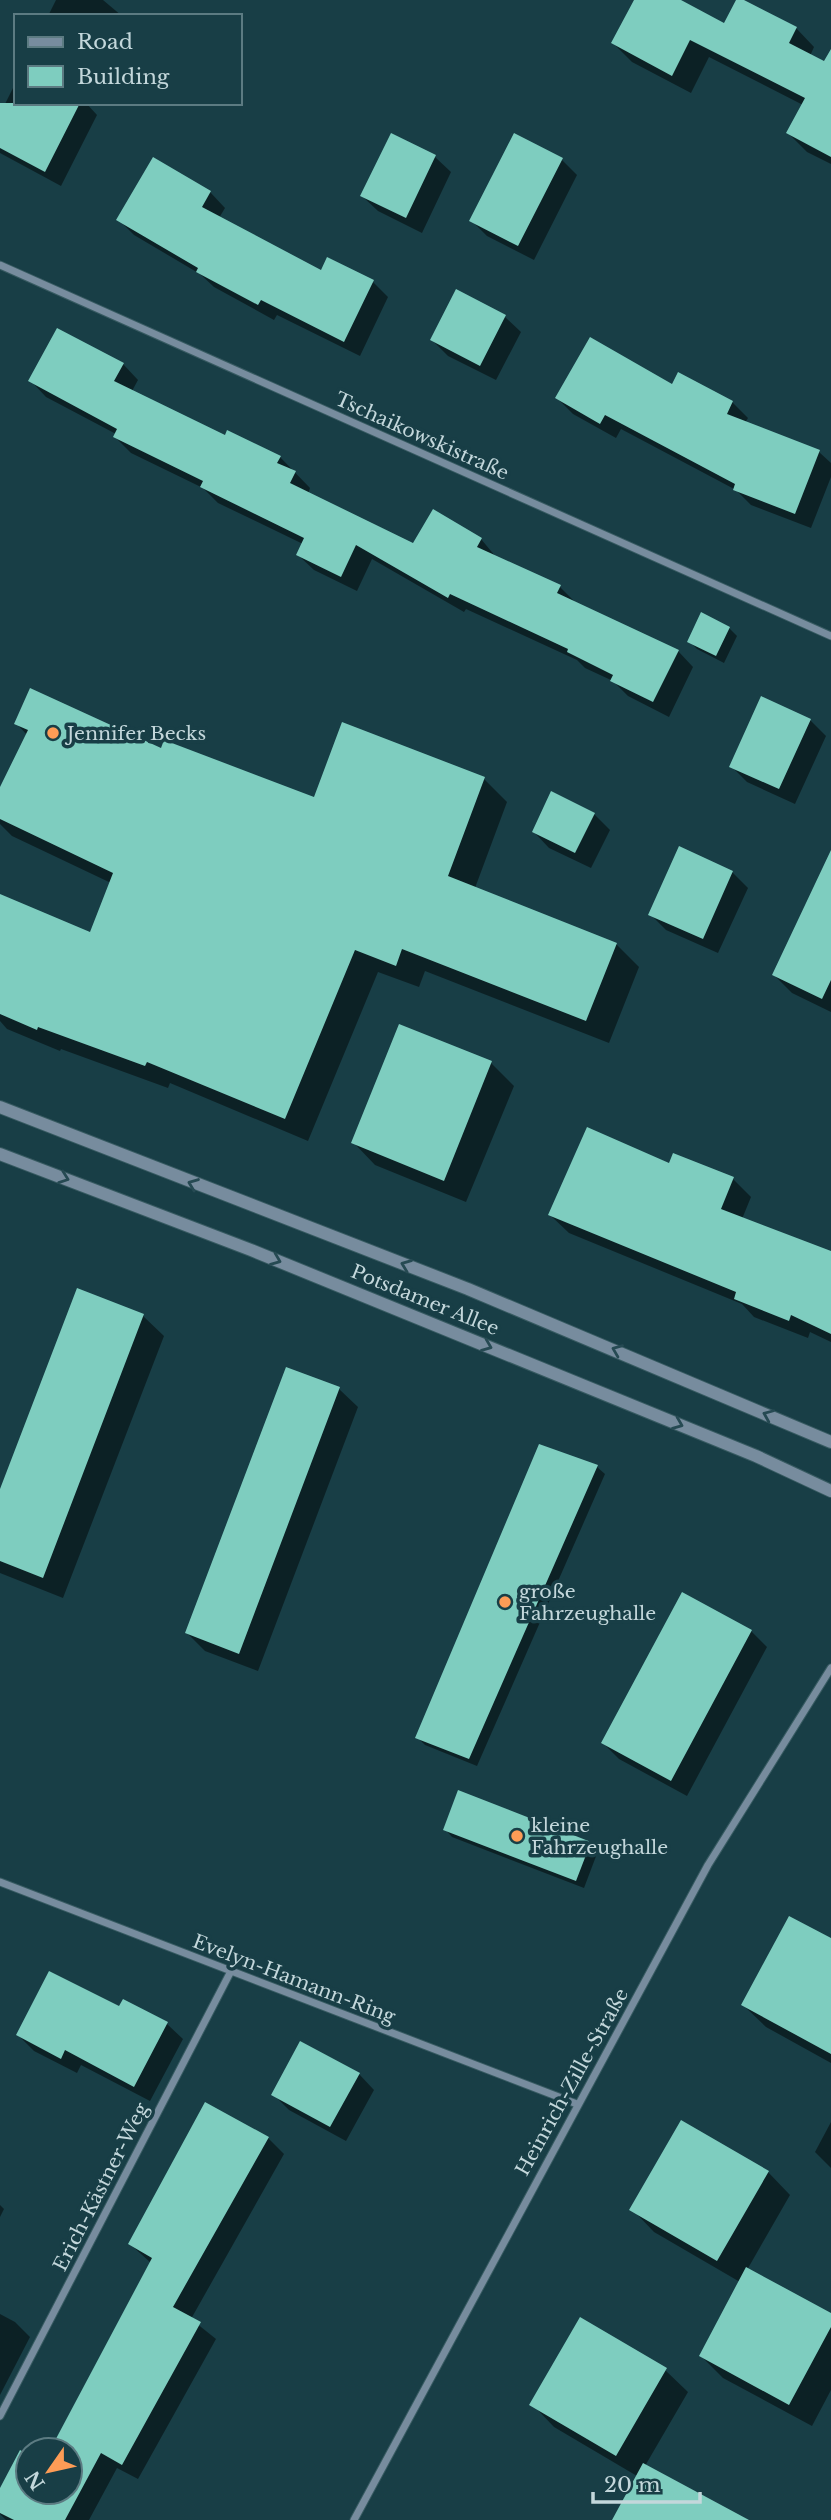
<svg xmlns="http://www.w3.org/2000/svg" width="831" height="2520" font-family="'Libre Baskerville',serif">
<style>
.shadow{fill:#0007}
.building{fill:#7ecdbf}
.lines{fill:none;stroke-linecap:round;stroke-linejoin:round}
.minor-casing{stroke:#375a61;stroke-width:9}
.tertiary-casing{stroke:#375a61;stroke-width:14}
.minor{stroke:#778c9e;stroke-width:7}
.tertiary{stroke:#778c9e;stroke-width:12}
.oneway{stroke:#264a53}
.poi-dot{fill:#fd9c56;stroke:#183e46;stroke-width:2.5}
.labels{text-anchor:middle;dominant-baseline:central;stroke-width:7;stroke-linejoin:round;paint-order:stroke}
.street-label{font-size:19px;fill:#c3d7db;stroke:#183e46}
.poi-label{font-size:19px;fill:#c3d7db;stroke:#183e46;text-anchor:start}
</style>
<rect width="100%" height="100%" fill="#183e46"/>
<path class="shadow" d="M56,0H103L122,16H48Z
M636,0H677L725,25L740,0L796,28L814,47L810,56L831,67V164L807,152L788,133L803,105L709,57L691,93L632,62L613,43Z
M16,82V103H86L97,115L61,186L0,153V114Z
M392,135L435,157L451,172L422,233L378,211L362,196Z
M561,159L577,175L534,260L487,236L472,221Z
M210,192L225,208L219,218L322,272L373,282L388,297L360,356L277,315L274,320L214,287L200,274L134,235L118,219Z
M505,317L521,332L496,380L448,356L432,340Z
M123,364L138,380L132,391L226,437L280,457L310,488L308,494L414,545L433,511L481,539L496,557L560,587L575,602L678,651L693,667L669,717L628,696L613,681L585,668L577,660L466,609L464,612L372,559L357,591L314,570L298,555L303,544L218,503L203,488L131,453L115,437L116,434L46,397L31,381Z
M673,387L732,402L748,418L745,423L819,452L831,463V477L811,528L751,505L736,490L621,429L616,438L573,414L557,398Z
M729,628L737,636L724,663L697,649L689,641Z
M810,720L826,736L795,804L747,782L731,766Z
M16,723L162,750L315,800L343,725L484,779L507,802L475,888L616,944L639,967L609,1043L425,971L419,987L378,972L308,1141L170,1083L168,1088L61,1049L60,1051L7,1029L0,1021V896L91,934L111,883L12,836L0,824V791L27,735Z
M594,814L610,830L591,868L549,848L534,832Z
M831,852V1012L792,993L774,975Z
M732,872L748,888L718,953L666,930L650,914Z
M400,1026L491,1063L514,1086L466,1202L375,1165L353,1142Z
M670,1165L733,1179L751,1197L742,1219L831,1253V1342L810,1332L808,1338L754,1317L742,1304L569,1233L550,1215Z
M143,1316L164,1336L63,1598L0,1573V1494Z
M287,1369L339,1389L358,1407L258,1671L205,1651L187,1633Z
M597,1467L605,1474L477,1766L425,1745L417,1737Z
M683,1595L751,1631L767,1647L687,1796L619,1759L603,1743Z
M445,1829L590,1843L598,1851L584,1888L452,1837Z
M831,1940V2063L766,2027L743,2005Z
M124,2001L167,2024L183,2039L150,2101L81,2065L77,2073L34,2051L18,2035L120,2009Z
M359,2074L374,2090L346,2141L289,2110L273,2094Z
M831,2122V2168L815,2152Z
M268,2138L284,2154L191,2319L216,2339L138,2479L117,2468L89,2520H6L0,2514V2492L28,2456V2492H70V2450H52L151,2263L130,2244Z
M768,2172L790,2195L747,2270L831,2315V2390L812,2426L723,2378L701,2356L740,2282L654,2232L632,2209Z
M0,2205L4,2209L0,2217Z
M0,2314L15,2322L30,2337L0,2395Z
M665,2370L688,2392L645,2466L739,2520H614L637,2476L554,2427L532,2404Z"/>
<path class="building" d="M634,0H681L724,23L736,0H744L797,27L789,43L824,61L831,49V157L786,133L805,98L690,40L672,76L611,43Z
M0,103H80L45,172L0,148Z
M391,133L436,155L406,218L360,196Z
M514,133L563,158L518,246L469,221Z
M153,157L211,191L202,207L321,270L327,257L374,280L344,342L261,300L258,305L196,272L198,268L116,220Z
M456,289L506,315L480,366L430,340Z
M57,328L124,363L114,381L225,435L227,430L281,456L277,463L296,471L290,483L413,543L433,509L482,538L477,547L561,585L557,593L679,650L653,702L610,681L613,675L567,652L568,649L450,594L448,598L356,545L341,577L296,555L304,538L200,487L203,481L113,437L117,429L28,381Z
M590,337L672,384L678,372L733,401L727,414L820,450L795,514L733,490L735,484L605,415L600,424L555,398Z
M701,612L730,627L716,656L687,642Z
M30,688L161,748L164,740L314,797L342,722L485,777L448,876L617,943L586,1021L402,949L396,966L355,950L285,1119L147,1062L145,1066L38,1027L37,1030L0,1014V894L90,932L113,873L0,819V787L28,730L14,724Z
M761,696L811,719L779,789L729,767Z
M551,791L595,813L575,853L532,832Z
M679,846L733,871L703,939L648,915Z
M831,850V980L822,999L772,975Z
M399,1024L492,1061L444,1181L351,1143Z
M587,1127L669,1163L673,1153L734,1177L721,1209L831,1251V1334L791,1315L789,1321L734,1299L736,1292L548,1215Z
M77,1288L144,1314L43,1578L0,1561V1489Z
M286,1367L340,1387L239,1654L185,1633Z
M539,1444L598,1465L469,1759L415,1738Z
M682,1592L752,1630L671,1781L601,1743Z
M458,1790L591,1842L576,1881L443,1830Z
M789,1916L831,1938V2054L741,2005Z
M49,1971L119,2006L123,1999L168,2022L134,2087L65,2050L61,2059L16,2035Z
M300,2041L360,2073L330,2127L271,2095Z
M205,2102L269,2137L173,2307L201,2322L122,2465L101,2453L65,2520H14L0,2513V2488L20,2450L28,2455V2492H70V2450H50L152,2258L128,2244Z
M681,2120L769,2171L717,2261L629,2210Z
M746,2267L831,2313V2327L789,2405L699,2356Z
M580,2317L667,2368L616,2456L529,2405Z
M643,2463L749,2520H612Z"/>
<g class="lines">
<g class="minor-casing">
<path id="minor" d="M0,265L831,636
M0,1882L577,2104
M0,2416L230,1973
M354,2520L708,1865L831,1668"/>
</g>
<g class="tertiary-casing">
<path id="tertiary" d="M0,1107L468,1289L831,1442
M0,1154L251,1250L756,1456L831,1491"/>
</g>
<use href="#minor" class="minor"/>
<use href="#tertiary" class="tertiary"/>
</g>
<defs><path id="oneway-chevron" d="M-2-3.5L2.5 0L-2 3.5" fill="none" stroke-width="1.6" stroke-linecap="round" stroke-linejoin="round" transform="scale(1.75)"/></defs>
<g class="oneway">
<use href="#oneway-chevron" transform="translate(64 1178) rotate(20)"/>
<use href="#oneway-chevron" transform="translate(193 1184) rotate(-159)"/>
<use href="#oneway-chevron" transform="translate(276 1260) rotate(22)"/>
<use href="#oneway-chevron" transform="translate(406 1265) rotate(-159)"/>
<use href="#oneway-chevron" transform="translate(487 1346) rotate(22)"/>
<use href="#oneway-chevron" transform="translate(617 1350) rotate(-158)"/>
<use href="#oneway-chevron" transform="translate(768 1415) rotate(-157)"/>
<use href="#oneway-chevron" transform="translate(678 1424) rotate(22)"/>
</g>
<g class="poi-dot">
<circle cx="53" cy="733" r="7"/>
<circle cx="505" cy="1602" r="7"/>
<circle cx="517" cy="1836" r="7"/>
</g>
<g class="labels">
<g class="street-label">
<text transform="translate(422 436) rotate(24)">Tschaikowskistraße</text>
<text transform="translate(425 1300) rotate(22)">Potsdamer Allee</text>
<text transform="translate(294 1979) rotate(21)">Evelyn-Hamann-Ring</text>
<text transform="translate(572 2082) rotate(-61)">Heinrich-Zille-Straße</text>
<text transform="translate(101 2187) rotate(-63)">Erich-Kästner-Weg</text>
</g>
<g class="poi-label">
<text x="67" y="733">Jennifer Becks</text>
<text x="519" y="1591">große<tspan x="519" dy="22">Fahrzeughalle</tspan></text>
<text x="531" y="1825">kleine<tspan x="531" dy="22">Fahrzeughalle</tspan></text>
</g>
</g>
<rect x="14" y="14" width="228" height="91" fill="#183e46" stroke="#5c7b82" stroke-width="2"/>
<rect x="28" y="37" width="35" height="10" fill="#778c9e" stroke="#5c7b82" stroke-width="2"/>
<text x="77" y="49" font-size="21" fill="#c3d7db">Road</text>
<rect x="28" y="66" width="35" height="21" fill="#7ecdbf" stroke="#5c7b82" stroke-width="2"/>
<text x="77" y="84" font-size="21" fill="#c3d7db">Building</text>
<g transform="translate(49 2471) rotate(236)"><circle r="33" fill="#183e46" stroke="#5c7b82" stroke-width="2"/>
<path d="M0-5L12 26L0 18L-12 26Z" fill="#fd9c56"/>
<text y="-10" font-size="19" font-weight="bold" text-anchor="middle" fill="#c3d7db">N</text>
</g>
<path d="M593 2492v10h107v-10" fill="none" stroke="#c3d7db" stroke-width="3.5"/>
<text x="604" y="2492" font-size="21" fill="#c3d7db" stroke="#183e46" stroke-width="5" paint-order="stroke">20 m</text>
</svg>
